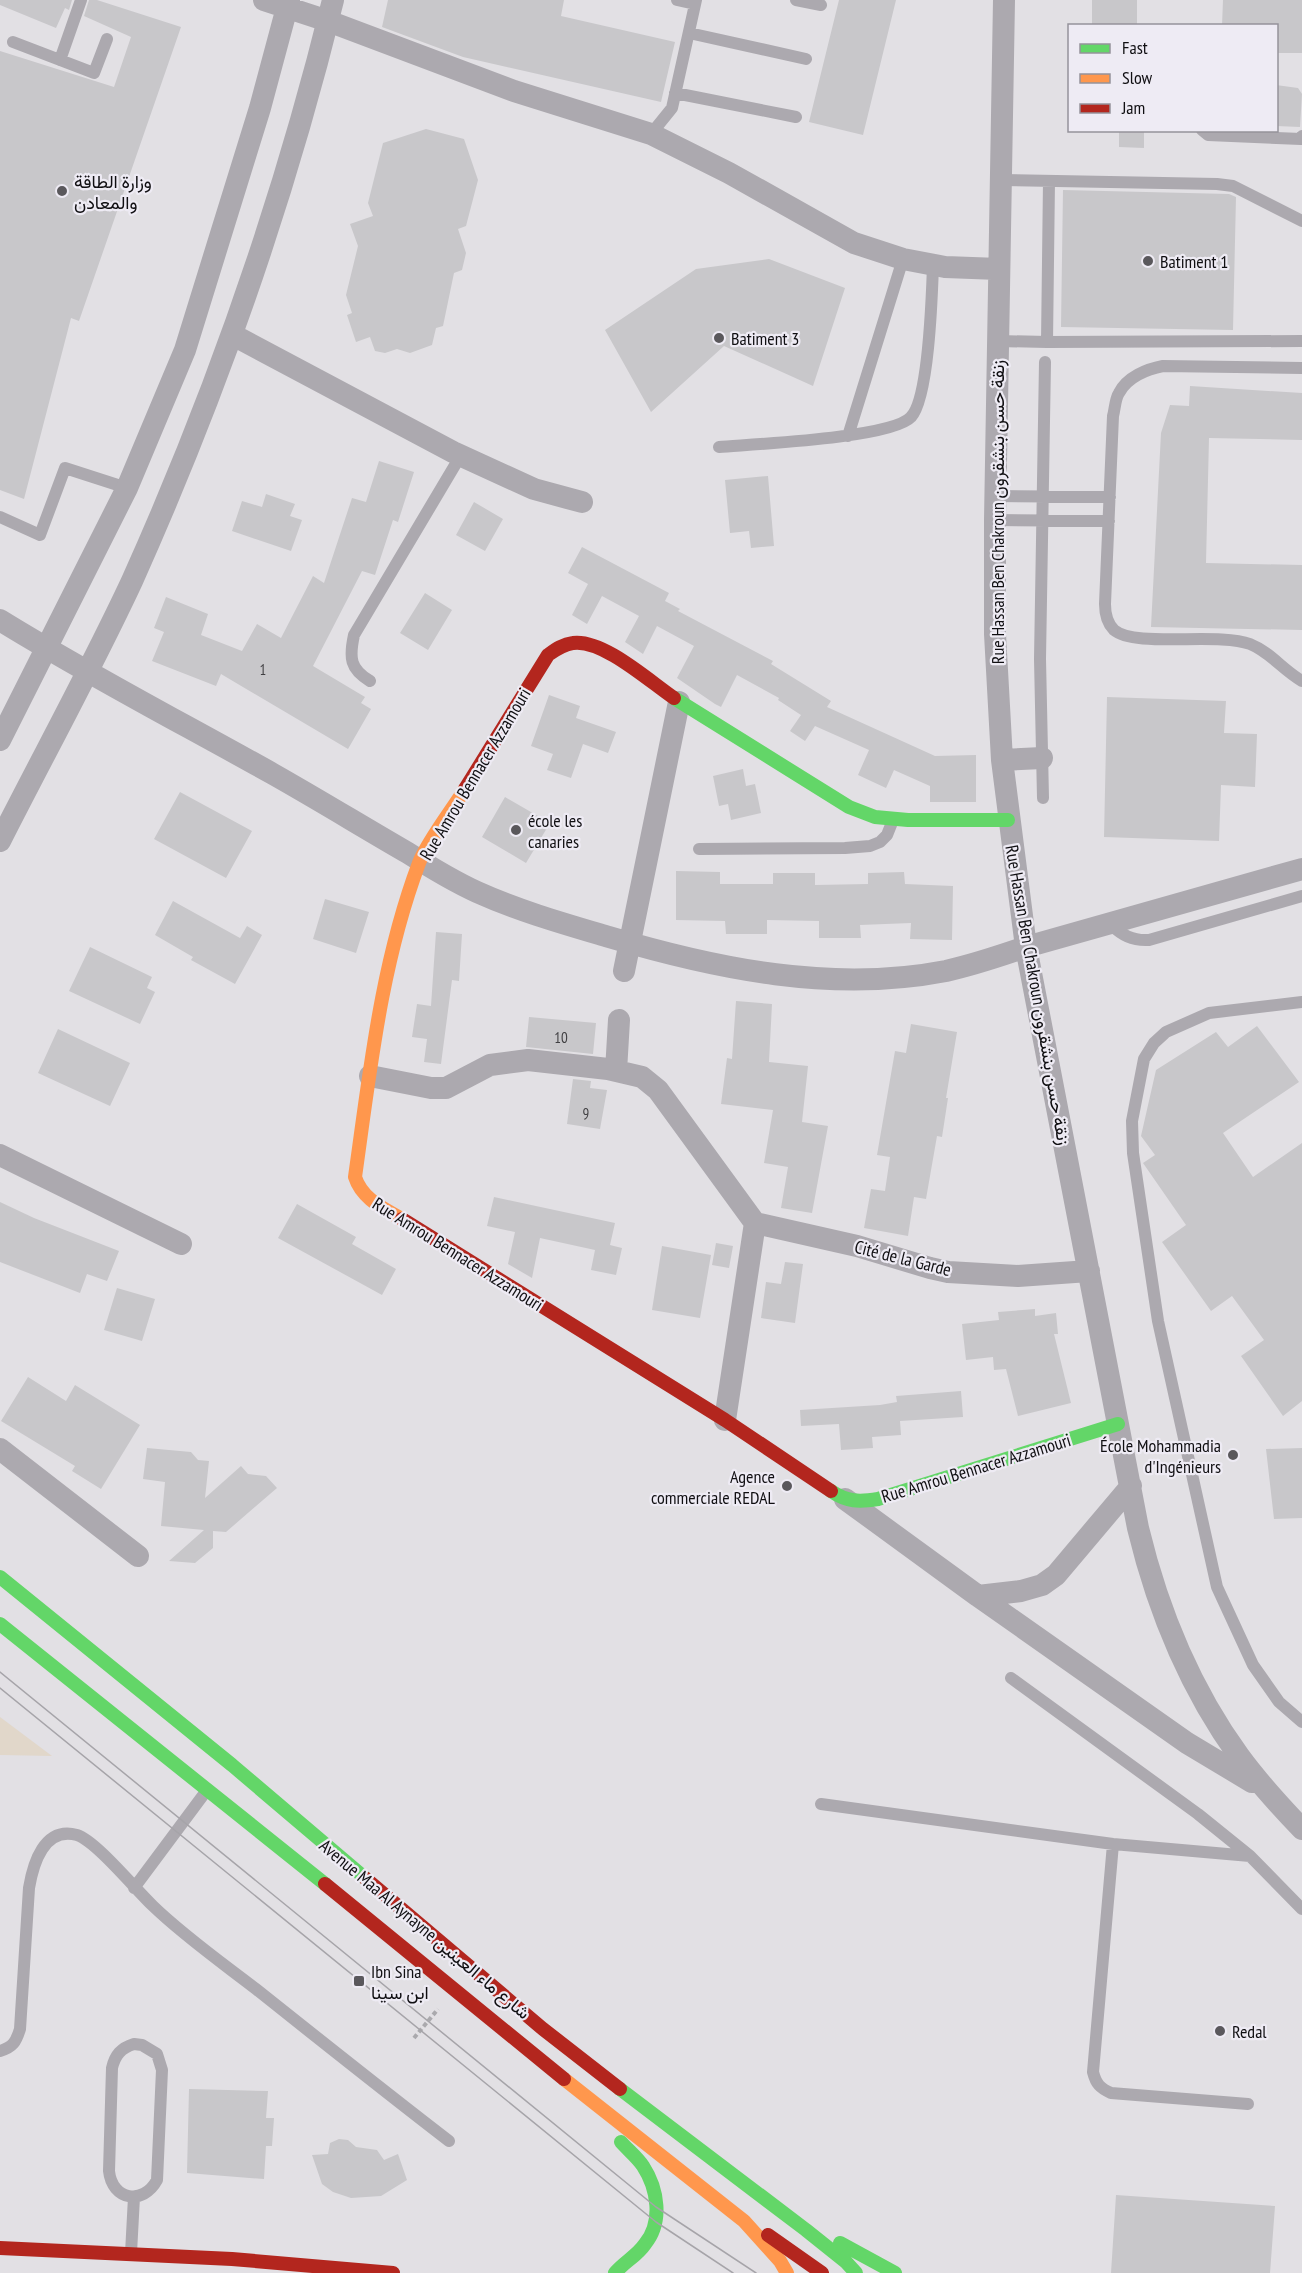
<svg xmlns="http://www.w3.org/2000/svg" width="1302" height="2273" font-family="'PT Sans Narrow',Vazirmatn,sans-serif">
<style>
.green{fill:#e1d7ca}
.building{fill:#c8c7ca}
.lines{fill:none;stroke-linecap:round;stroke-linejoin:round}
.path{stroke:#aaa9ad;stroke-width:4;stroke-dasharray:4.5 3;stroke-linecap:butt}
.lane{stroke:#aca9af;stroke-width:12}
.street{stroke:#aca9af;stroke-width:22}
.fast{stroke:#63d668;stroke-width:14}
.slow{stroke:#ff974d;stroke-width:14}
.jam{stroke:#b3261e;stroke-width:14}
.tram{stroke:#a6a4a9;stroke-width:1.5}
.poi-dot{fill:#5a585c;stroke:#eeebf4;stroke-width:2}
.labels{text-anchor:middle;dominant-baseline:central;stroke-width:4.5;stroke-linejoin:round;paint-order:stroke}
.number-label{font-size:15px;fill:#403f42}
.poi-label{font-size:18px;fill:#100f12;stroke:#eeebf4;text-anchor:start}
.street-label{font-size:18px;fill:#100f12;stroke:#eeebf4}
</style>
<rect width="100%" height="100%" fill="#e2e0e4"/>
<path class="green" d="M0,1717L52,1756L0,1755Z"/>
<path class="building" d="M0,0H72L69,10L65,8L56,28L0,5Z
M89,0H97L181,27L79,321L71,318L24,499L0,490V51L114,87L131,37L84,16Z
M388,0H564L561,16L675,42L661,102L463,57L382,27Z
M839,0H896L863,135L809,122Z
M1092,0H1137V26H1092Z
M1223,0H1302V53H1276V26H1222Z
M1276,85L1298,88L1302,94L1300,127L1276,126Z
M426,129L464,139L478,180L466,226L458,229L466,253L462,270L454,273L443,326L436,328L432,345L410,353L397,349L385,353L375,351L370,337L356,342L347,315L352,313L346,295L358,246L350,224L373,216L368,203L383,143Z
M1119,130H1144V148L1119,147Z
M1063,190L1229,194L1236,197L1233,330L1061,327Z
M769,259L845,288L813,386L724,346L651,412L605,330L696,269Z
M1190,386L1302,393V440L1209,438L1206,563L1302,565V630L1151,627L1161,433L1170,405L1189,406Z
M379,461L414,472L398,522L393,520L375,575L362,571L313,666L365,697L361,703L371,709L348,749L221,674L216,686L152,661L164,632L154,628L166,597L208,614L201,635L242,651L257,624L281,638L313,576L324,583L352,498L366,502Z
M768,476L774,546L751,548L749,531L730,533L725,480Z
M266,494L295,504L290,516L302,520L291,551L232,531L242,501L262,507Z
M474,502L503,519L485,551L456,535Z
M582,547L669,593L665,601L680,609L678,611L773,661L771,664L831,701L827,707L935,756L976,755V802H930V786L894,770L886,788L858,775L869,750L815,726L805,741L790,731L801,715L778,700L779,698L737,675L721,707L715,704L677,678L694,646L657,626L643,654L625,642L639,616L602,596L587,624L572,615L588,584L568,573Z
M425,593L452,610L428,650L400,633Z
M549,695L580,706L576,718L616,732L608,753L583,744L571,778L547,770L553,754L531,746Z
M1107,697L1226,701L1224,733L1257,734L1255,787L1221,785L1219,841L1104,837Z
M743,769L746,786L755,784L761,813L731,820L728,804L719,806L713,776Z
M180,792L252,831L226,878L154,839Z
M505,797L550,823L526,863L482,837Z
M676,871L720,872V884H773V873H815V885L868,884V873L904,872L905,884L953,886L952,940L910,939L911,923L860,925L861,938H819V921L767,920V934H726L725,921L676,920Z
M325,899L369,912L356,953L313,939Z
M173,901L240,938L247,926L262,935L235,984L191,960L193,957L155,935Z
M436,932L462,934L459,981L452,980L441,1064L424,1062L427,1039L412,1037L417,1004L431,1006Z
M90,947L152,977L147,988L155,992L140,1024L69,991Z
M736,1001L772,1004L769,1062L808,1066L802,1122L828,1126L812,1213L781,1208L788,1167L764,1163L773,1110L721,1104L727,1058L732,1059Z
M529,1017L596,1023L593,1054L526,1047Z
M911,1024L957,1032L946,1098H948L942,1137L937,1136L926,1199L914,1197L908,1236L864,1228L871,1189L885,1191L890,1157L877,1155L895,1051L906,1053Z
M1257,1026L1299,1082L1223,1133L1253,1177L1302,1143V1401L1283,1416L1241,1356L1264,1340L1232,1296L1211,1311L1162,1242L1186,1225L1143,1163L1155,1155L1141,1136L1156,1070L1216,1032L1228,1047Z
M58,1029L130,1063L110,1106L38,1073Z
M573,1079L591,1081L590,1088L607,1090L600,1129L567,1124Z
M494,1197L615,1223L610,1245L622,1248L616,1275L591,1270L595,1250L540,1238L532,1278L508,1264L515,1232L487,1226Z
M0,1202L34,1218L119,1251L107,1281L87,1274L80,1293L0,1262Z
M297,1204L356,1237L352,1244L396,1269L382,1295L278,1238Z
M716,1243L733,1246L729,1268L712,1265Z
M662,1246L711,1255L700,1318L652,1310Z
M785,1262L803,1264L795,1323L761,1318L766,1282L781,1284Z
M117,1288L155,1299L142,1341L104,1330Z
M1035,1309V1316L1056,1313L1058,1334H1054L1071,1403L1018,1416L1006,1369L994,1370L993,1357L966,1360L962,1324L999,1320L998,1312Z
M28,1377L66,1401L75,1385L140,1425L101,1489L72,1471L75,1466L1,1421Z
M961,1391L963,1417L900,1421L901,1435L872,1437L873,1448L841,1450L839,1424L801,1426L800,1410L880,1405L897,1402L896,1396Z
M147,1448L191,1452L198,1460L209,1461L205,1498L241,1466L248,1474L266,1476L277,1488L226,1532L213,1531V1548L195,1563L169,1561L204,1530L161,1526L165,1482L143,1479Z
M1302,1448V1518L1274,1519L1266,1449Z
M189,2089L268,2091L266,2118H274L272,2146H266L264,2179L187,2173Z
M339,2139L348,2140L356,2147L377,2150L384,2160L398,2154L407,2180L381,2196L351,2198L333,2192L322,2184L312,2155L328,2154L330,2143Z
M1116,2195L1275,2206L1270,2273H1111Z"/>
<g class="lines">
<path class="path" d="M414,2038L438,2009"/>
<path class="lane" d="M677,0L695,4
M796,0L821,5
M689,33L806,59
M13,42L94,73L107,39
M60,60L81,0
M675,93L796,117
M1202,130L1208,135L1301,139L1302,136
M651,134L672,108L696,0
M1000,180L1217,184L1233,186L1302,221
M998,341L1047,342L1302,341
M1047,342L1049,181
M1302,368L1163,366C1147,369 1127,377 1119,393C1115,399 1115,409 1113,416L1105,604C1105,614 1107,623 1114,630C1135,648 1218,632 1250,644C1270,652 1283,670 1302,681
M848,436L903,259
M719,447C754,444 892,438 911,417C929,398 932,293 933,265
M995,496L1110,497
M0,517L40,535L65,468L127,488
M995,520L1109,521
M370,681C350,669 349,658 354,635L461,455
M1043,798L1040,659L1045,362
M699,849L845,848L870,846L880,842L887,835L893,820
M1110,924C1122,935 1132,941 1149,940L1302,896
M1302,1002L1209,1013L1166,1032L1154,1043L1144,1059L1132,1121L1133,1153L1158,1321L1217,1587L1253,1665L1279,1702L1302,1722
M1011,1678L1198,1814L1250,1856L1302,1909
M821,1804L1113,1844L1250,1856
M1113,1844L1093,2072C1096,2084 1100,2088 1111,2093L1248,2104
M134,1888L207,1790
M134,2044L142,2045L157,2054L162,2070L157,2180C143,2206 112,2200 109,2171L112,2068C115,2055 121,2048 134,2044Z
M0,2051C13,2047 16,2042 20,2029L29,1888C33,1864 44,1826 77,1835C96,1841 136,1890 153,1906C184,1936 221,1962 256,1989C320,2040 384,2091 449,2141
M131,2253L134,2197"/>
<path class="street" d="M264,0L328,21L514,91L651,134L729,173L854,243L903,259L945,267L999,269
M1004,0L995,520V634L1002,760L1026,947L1138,1528C1158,1611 1189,1687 1239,1756C1258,1782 1280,1806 1302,1829
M233,335L453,452L534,489L582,502
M0,620C89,675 182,723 273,774C319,800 363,827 408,853C430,867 453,881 477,892C519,911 565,924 609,937C717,969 833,993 946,971C973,965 1000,956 1026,947L1302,869
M0,740L127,488L185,350L260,108L289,0
M1002,760L1042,758
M0,841C44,754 91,669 132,581C216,394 284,199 333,0
M624,971L679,702
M616,1071L619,1020
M370,1076L431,1088H446L490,1065L528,1060L608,1069L642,1077L658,1090L755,1223L857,1246L930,1268L948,1272L1018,1276L1089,1271
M0,1155L181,1244
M725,1420L755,1223
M0,1449L138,1556
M845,1499L978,1596L1021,1591L1042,1585L1056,1575L1131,1486
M978,1596L1187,1743L1252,1782"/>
<path class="fast" d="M674,698L849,807L875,817L908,820H1008
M831,1491C847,1502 859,1502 878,1499L1118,1424
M0,1577L232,1765L365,1878
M0,1624L325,1884
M620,2089L806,2230L846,2262L856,2273
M840,2243L895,2273
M615,2273C624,2262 637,2256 645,2244C663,2222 658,2189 643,2166C637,2157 628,2150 621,2142"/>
<path class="slow" d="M402,1219C383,1208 362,1199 355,1177C370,1071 381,964 419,863C427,842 452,810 465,789
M564,2079L744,2221L780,2261L787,2273"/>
<path class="jam" d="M465,789L548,655C555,650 563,644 573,643C603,639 649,681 674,698
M402,1219L725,1420L831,1491
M365,1878L543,2029L620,2089
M325,1884L564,2079
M768,2235L822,2273
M0,2248L232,2259L393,2273"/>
<path class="tram" d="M0,1672L656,2207L756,2273
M0,1688L656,2222L733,2273"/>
</g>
<g class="poi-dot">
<circle cx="62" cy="191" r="6"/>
<circle cx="1148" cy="261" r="6"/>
<circle cx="719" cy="338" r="6"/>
<circle cx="516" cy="830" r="6"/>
<circle cx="1233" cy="1455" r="6"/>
<circle cx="787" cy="1486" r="6"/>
<rect x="353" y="1975" width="12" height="12" rx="3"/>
<circle cx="1220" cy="2031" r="6"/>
</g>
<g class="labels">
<g class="number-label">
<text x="263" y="669">1</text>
<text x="561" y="1037">10</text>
<text x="586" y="1113">9</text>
</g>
<g class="poi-label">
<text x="74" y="181">وزارة الطاقة<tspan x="74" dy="21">والمعادن</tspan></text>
<text x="1160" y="261">Batiment 1</text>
<text x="731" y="338">Batiment 3</text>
<text x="528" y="820">école les<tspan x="528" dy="21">canaries</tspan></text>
<text x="1221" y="1445" text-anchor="end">École Mohammadia<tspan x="1221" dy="21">d'Ingénieurs</tspan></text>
<text x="775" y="1476" text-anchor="end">Agence<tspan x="775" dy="21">commerciale REDAL</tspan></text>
<text x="371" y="1971">Ibn Sina<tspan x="371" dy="21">ابن سينا</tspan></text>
<text x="1232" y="2031">Redal</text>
</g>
<g class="street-label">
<text transform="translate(997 512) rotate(-90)">Rue Hassan Ben Chakroun زنقة حسن بنشقرون</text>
<text transform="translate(475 774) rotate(-59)">Rue Amrou Bennacer Azzamouri</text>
<text transform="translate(1038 995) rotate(80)">Rue Hassan Ben Chakroun زنقة حسن بنشقرون</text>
<text transform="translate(458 1254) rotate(32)">Rue Amrou Bennacer Azzamouri</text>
<text transform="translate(903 1258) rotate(14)">Cité de la Garde</text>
<text transform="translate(976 1468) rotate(-17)">Rue Amrou Bennacer Azzamouri</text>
<text transform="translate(425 1929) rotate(40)">Avenue Maa Al Aynayne شارع ماء العينين</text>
</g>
</g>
<rect x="1068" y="24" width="210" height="108" fill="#eeebf4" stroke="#95939a" stroke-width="1.5"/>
<rect x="1080" y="44" width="30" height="9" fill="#63d668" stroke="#95939a" stroke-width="1.5"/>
<text x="1122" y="54" font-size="18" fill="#100f12">Fast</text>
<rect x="1080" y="74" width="30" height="9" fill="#ff974d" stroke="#95939a" stroke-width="1.5"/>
<text x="1122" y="84" font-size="18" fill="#100f12">Slow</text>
<rect x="1080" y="104" width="30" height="9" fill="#b3261e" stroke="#95939a" stroke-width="1.5"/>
<text x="1122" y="114" font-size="18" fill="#100f12">Jam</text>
</svg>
